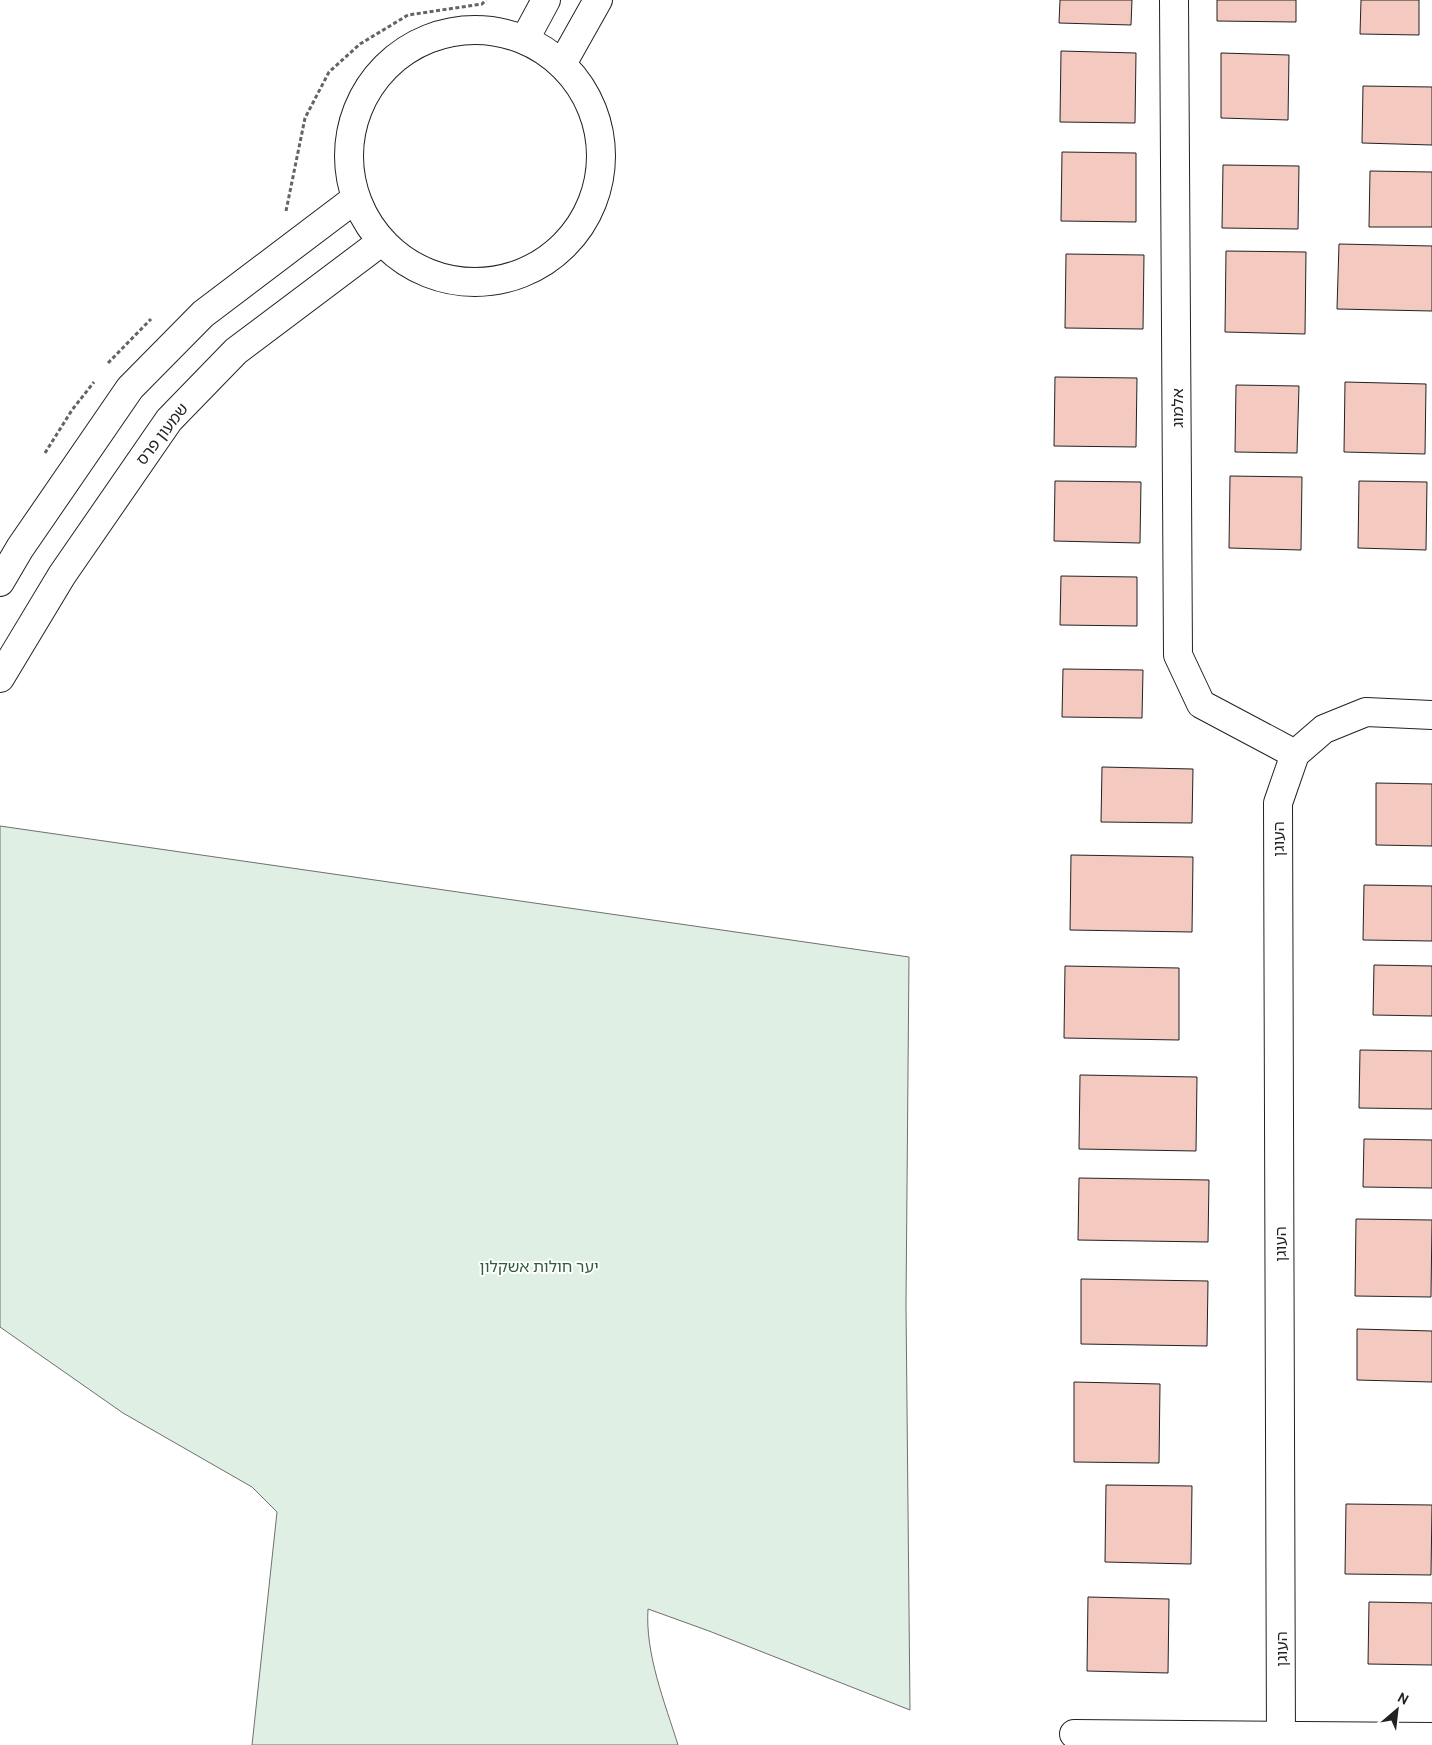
<svg xmlns="http://www.w3.org/2000/svg" width="1432" height="1745" font-family="Cabin,'Noto Sans Hebrew',sans-serif">
<style>
.green{fill:#e0efe3;stroke:#6f6f6f}
.building{fill:#f3c9c0;stroke:#222}
.lines{fill:none;stroke-linecap:round;stroke-linejoin:round}
.minor-casing{stroke:#222;stroke-width:30}
.major-casing{stroke:#222;stroke-width:30}
.path{stroke:#646464;stroke-width:3;stroke-dasharray:4 2.5;stroke-linecap:butt}
.minor{stroke:#fff;stroke-width:28}
.major{stroke:#fff;stroke-width:28}
.labels{text-anchor:middle;dominant-baseline:central;stroke-width:4;stroke-linejoin:round;paint-order:stroke}
.street-label{font-size:16px;fill:#222;stroke:#fff}
.park-label{font-size:16px;fill:#2f5e38;stroke:#fff}
</style>
<rect width="100%" height="100%" fill="#fff"/>
<path class="green" d="M0,826L909,957L906,1305L910,1710L709,1631L648,1609C645,1654 665,1703 678,1745H252L277,1512L252,1487L123,1413L0,1327Z"/>
<path class="building" d="M1060,0H1132L1131,25L1059,23Z
M1217,0H1296V22L1217,21Z
M1361,0H1419V35L1360,34Z
M1061,51L1136,53L1135,123L1060,122Z
M1221,53L1289,55L1288,120L1221,118Z
M1363,86L1432,87V145L1362,143Z
M1062,152L1136,153V222L1061,221Z
M1223,165L1299,166L1298,229L1222,228Z
M1370,171L1432,172V227H1369Z
M1339,244L1432,246V311L1337,309Z
M1226,251L1306,252L1305,334L1225,332Z
M1066,254L1144,255L1143,329L1065,328Z
M1055,377L1137,378L1136,447L1054,446Z
M1345,382L1426,384L1425,454L1344,452Z
M1236,385L1299,386L1297,453L1235,452Z
M1230,476L1302,477L1301,550L1229,548Z
M1055,481L1141,482L1140,543L1054,541Z
M1359,481L1427,482L1426,550L1358,548Z
M1061,576L1137,577V626L1060,625Z
M1063,669L1143,670L1142,718L1062,717Z
M1102,767L1193,769L1192,823L1101,822Z
M1376,783L1432,784V846L1376,845Z
M1071,855L1193,857L1192,932L1070,930Z
M1364,885L1432,886V941L1363,940Z
M1374,965L1432,966V1016L1373,1015Z
M1065,966L1179,968V1040L1064,1038Z
M1360,1050L1432,1051V1109L1359,1108Z
M1080,1075L1197,1077L1196,1151L1079,1149Z
M1364,1139L1432,1140V1188L1363,1187Z
M1079,1178L1209,1180L1208,1242L1078,1240Z
M1356,1219L1432,1220L1431,1297L1355,1296Z
M1081,1279L1208,1281L1207,1346L1081,1344Z
M1357,1329L1432,1331V1382L1357,1380Z
M1074,1382L1160,1384L1159,1463L1074,1462Z
M1106,1485L1192,1486L1191,1564L1105,1562Z
M1346,1504L1432,1505L1431,1575L1345,1574Z
M1088,1597L1169,1599L1168,1673L1087,1671Z
M1369,1602L1432,1603V1665L1368,1664Z"/>
<g class="lines">
<g class="minor-casing">
<path id="minor" d="M1174,0L1178,655L1201,704L1295,754
M1295,754L1324,729L1366,712L1432,715
M1074,1734L1432,1737
M1281,1745L1278,803L1295,754"/>
</g>
<g class="major-casing">
<path id="major" d="M349 156a126 126 0 1 1 252 0a126 126 0 1 1-252 0Z
M525,39L546,0
M562,64L598,0
M0,582L20,548L130,388L203,314L355,199
M0,678L62,575L169,420L236,351L381,242"/>
</g>
<path class="path" d="M286,211L305,118L329,72L360,44L408,15L482,4L486,0
M108,363L151,319
M45,453L72,410L94,382"/>
<use href="#minor" class="minor"/>
<use href="#major" class="major"/>
</g>
<g class="labels">
<g class="street-label">
<text transform="translate(1177 408) rotate(-90)">אלמוג</text>
<text transform="translate(162 434) rotate(-52)">שמעון פרס</text>
<text transform="translate(1278 839) rotate(-90)">העוגן</text>
<text transform="translate(1280 1244) rotate(-90)">העוגן</text>
<text transform="translate(1281 1649) rotate(-90)">העוגן</text>
</g>
<g class="park-label">
<text x="539" y="1266">יער חולות אשקלון</text>
</g>
</g>
<g transform="translate(1397 1710) rotate(28)" stroke="#ffffff" stroke-width="4" paint-order="stroke">
<path d="M0-4L9 19L0 12L-9 19Z" fill="#222222"/>
<text y="-8" font-size="14" font-weight="bold" text-anchor="middle" fill="#222222">N</text>
</g>
</svg>
